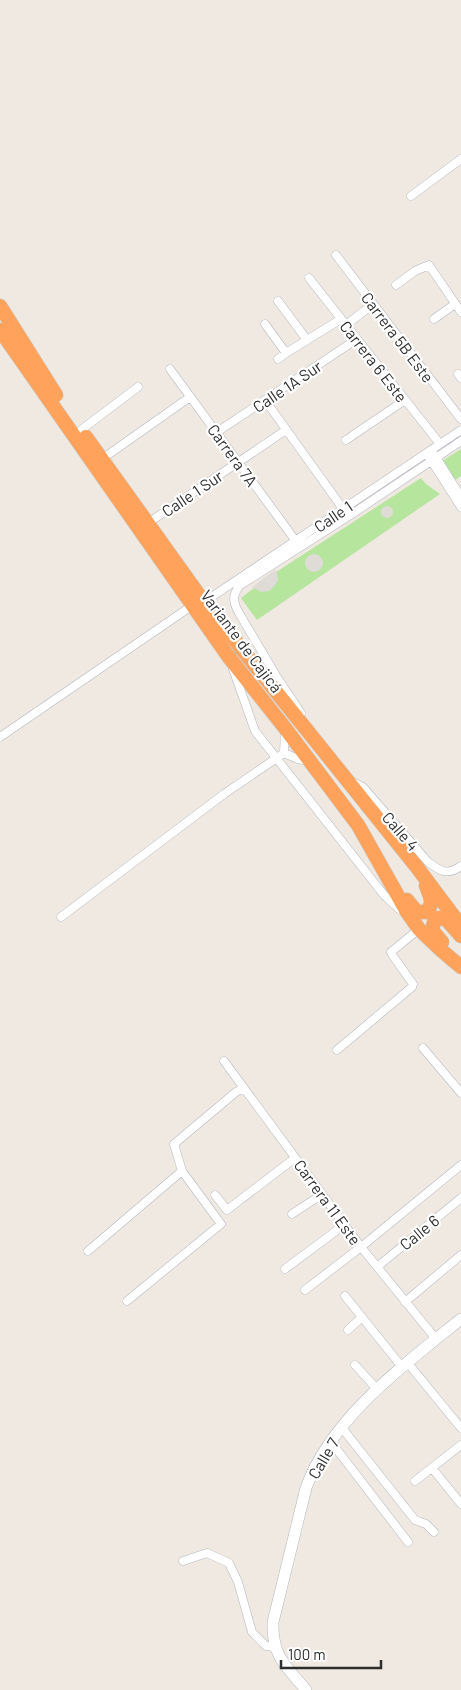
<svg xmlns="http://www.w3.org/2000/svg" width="461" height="1690" font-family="Barlow,sans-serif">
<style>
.green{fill:#b6e59e}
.plaza{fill:#dfdcd8}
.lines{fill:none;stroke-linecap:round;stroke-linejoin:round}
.street-casing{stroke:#b4b7c1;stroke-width:9}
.secondary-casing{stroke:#b4b7c1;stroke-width:12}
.highway-casing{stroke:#c9c9c9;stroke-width:15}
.street{stroke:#fff;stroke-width:8}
.secondary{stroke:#fff;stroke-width:11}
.highway{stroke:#ffa35c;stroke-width:14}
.labels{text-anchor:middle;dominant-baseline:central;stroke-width:4.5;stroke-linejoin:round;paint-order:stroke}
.street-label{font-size:16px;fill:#2e2e2e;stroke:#fff}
</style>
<rect width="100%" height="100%" fill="#efe9e1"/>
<path class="green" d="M461,449V476L455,480L442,461Z
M421,478L426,484L440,494L257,620L241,598L267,578Z"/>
<path class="plaza" d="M381 512a6 6 0 1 1 12 0a6 6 0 1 1-12 0Z
M305 563a9 9 0 1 1 18 0a9 9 0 1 1-18 0Z
M276,569L278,580L275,585L269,591L261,592L252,587Z"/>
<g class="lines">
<g class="street-casing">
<path id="street" d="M411,196L461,159
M336,255L461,419
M309,278L440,444
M396,285L415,271L429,265L461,312
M278,301L307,340
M434,319L455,304
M265,324L286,353
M346,325L373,304
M278,359L286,353L341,319
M170,369L295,540
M458,374L461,378
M265,400L346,513
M81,430L138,387
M217,432L357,339
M346,440L405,400
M434,454L461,497
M429,457L461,507
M102,459L190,397
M148,523L286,430
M204,602L461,430
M233,669L255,731L384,895L399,909L403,910
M301,713L278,679L239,613C233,602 232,597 239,586L349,516L461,441
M0,737L193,605
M284,753L298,759L308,761
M284,753L285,730
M351,781L363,787L428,862C440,871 447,876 461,866
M61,917L224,794L284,753
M423,1048L461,1093
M337,1050L412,987L413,984L393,956L391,952L419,929
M224,1061L361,1247L436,1339
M215,1195L227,1210L295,1158
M292,1214L321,1195
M88,1251L182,1171
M377,1267L461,1198
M285,1269L344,1225
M305,1290L361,1247L461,1165
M345,1296L402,1367
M127,1301L221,1224L182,1171L174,1144L236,1092L244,1088
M405,1302L461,1255
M348,1330L362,1317
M407,1362L461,1428
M355,1365L377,1389
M342,1428L415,1520L426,1524L434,1532
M331,1442L408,1542
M432,1468L461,1504
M415,1481L461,1445
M183,1561L207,1553L229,1563L238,1582L252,1632L266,1646L274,1647"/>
</g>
<g class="secondary-casing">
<path id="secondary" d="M306,1690C285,1665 272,1656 273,1622L306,1488C331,1418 405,1364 461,1319"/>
</g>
<g class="highway-casing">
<path id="highway" d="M0,306L56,395
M0,330L228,656L285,728L358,825L407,912L419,929L441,950L461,967
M86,437L204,602L416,866L461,926
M407,900L417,912H426C435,904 430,896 426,886
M442,942L432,930L434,922L438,918L446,919L461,936"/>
</g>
<use href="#street" class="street"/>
<use href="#secondary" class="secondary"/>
<use href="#highway" class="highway"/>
</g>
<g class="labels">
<g class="street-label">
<text transform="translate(398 337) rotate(53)">Carrera 5B Este</text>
<text transform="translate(374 361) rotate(52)">Carrera 6 Este</text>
<text transform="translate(287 386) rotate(-34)">Calle 1A Sur</text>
<text transform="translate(233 455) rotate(54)">Carrera 7A</text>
<text transform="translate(192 493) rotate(-34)">Calle 1 Sur</text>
<text transform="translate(333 516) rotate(-34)">Calle 1</text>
<text transform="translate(242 641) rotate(53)">Variante de Cajicá</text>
<text transform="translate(401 831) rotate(49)">Calle 4</text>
<text transform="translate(328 1202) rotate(54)">Carrera 11 Este</text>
<text transform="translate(419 1232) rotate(-39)">Calle 6</text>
<text transform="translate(323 1458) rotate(-59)">Calle 7</text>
</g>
</g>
<path d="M281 1660v8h100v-8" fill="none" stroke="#2e2e2e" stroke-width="2.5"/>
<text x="288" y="1660" font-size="15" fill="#2e2e2e" stroke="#ffffff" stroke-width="4" paint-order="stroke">100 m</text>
</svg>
